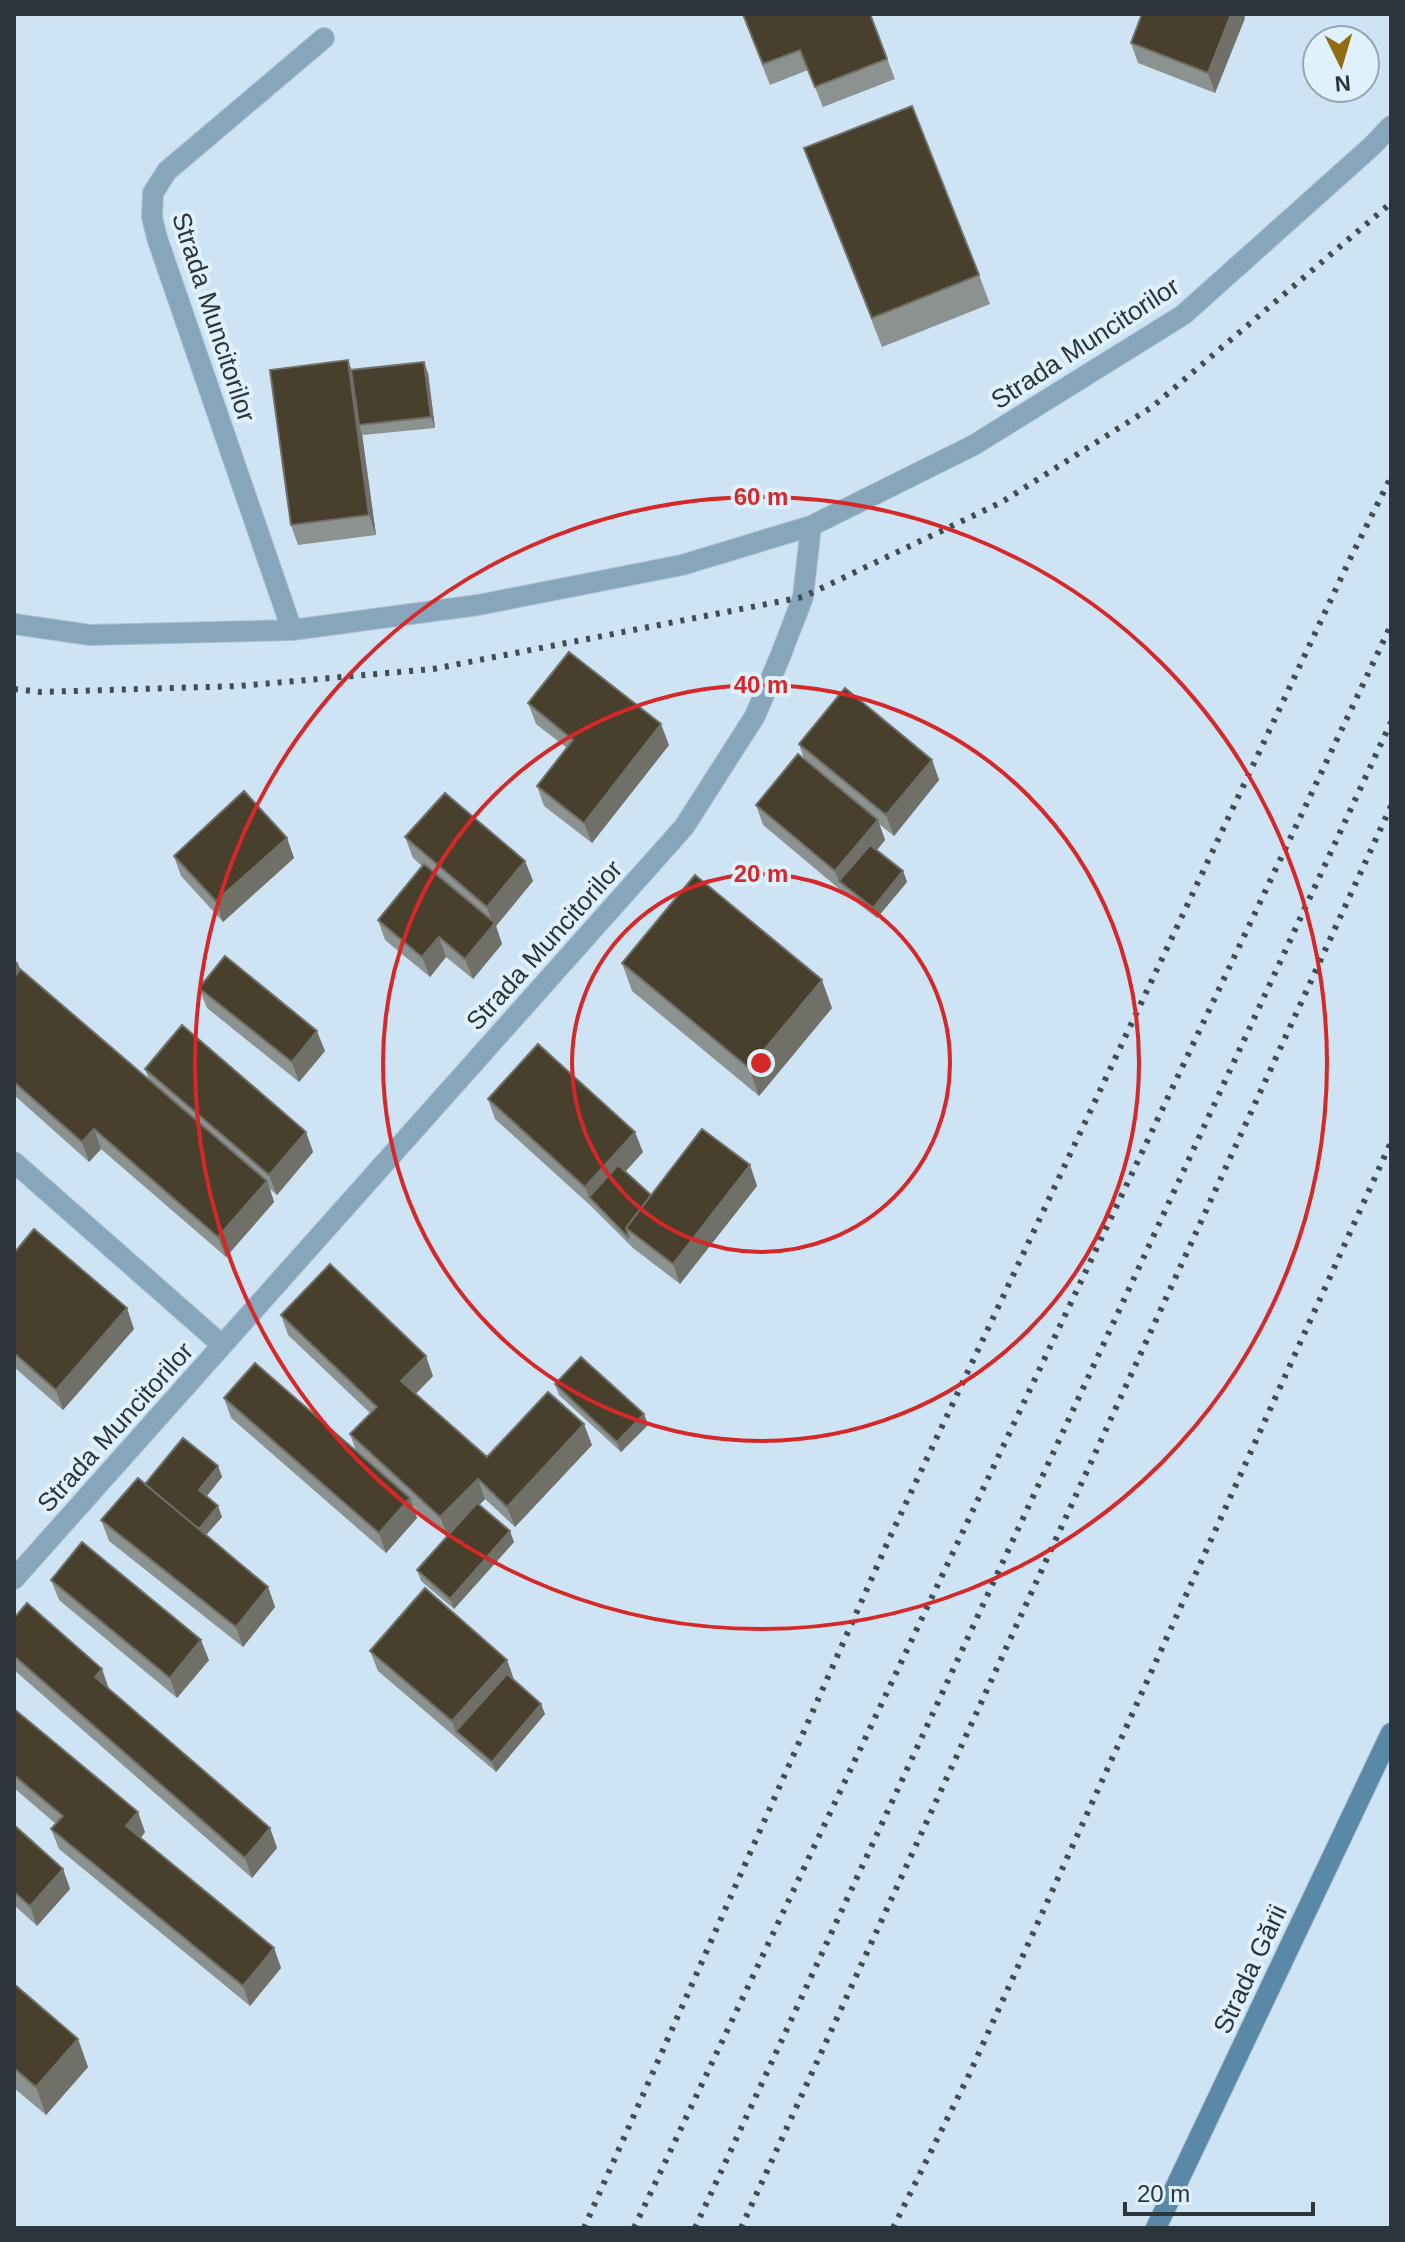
<svg xmlns="http://www.w3.org/2000/svg" width="1405" height="2242" font-family="Helvetica,sans-serif">
<style>
.lines{fill:none;stroke-linecap:round;stroke-linejoin:round}
.street-casing{stroke:#aec1cf;stroke-width:22}
.secondary-casing{stroke:#aec1cf;stroke-width:22}
.street{stroke:#87a6bb;stroke-width:20}
.secondary{stroke:#5a88a7;stroke-width:20}
.rail{stroke:#414c53;stroke-width:6;stroke-dasharray:4 8;stroke-linecap:butt}
.wall{fill:#8b9290}
.shaded-wall{fill:#707069}
.building{fill:#483f2d;stroke:#707069;stroke-width:2}
.ring{fill:none;stroke:#d62828;stroke-width:4}
.labels{text-anchor:middle;dominant-baseline:central;stroke-width:8;stroke-linejoin:round;paint-order:stroke}
.street-label{font-size:26px;fill:#2c353b;stroke:#dff1fd}
.centre{fill:#d62828;stroke:#dff1fd;stroke-width:4}
.ring-label{font-size:24px;text-anchor:middle;font-weight:bold;fill:#d62828;stroke:#dff1fd;stroke-width:8;stroke-linejoin:round;paint-order:stroke}
</style>
<rect width="100%" height="100%" fill="#cee4f4"/>
<g class="lines">
<g class="street-casing">
<path id="street" d="M14,624L90,635L292,630L478,605L682,565L811,526L974,445L1183,315L1372,146L1391,126
M292,630L157,238L152,217L153,193L167,171L324,38
M14,1162L222,1345
M14,1579L684,827L755,716L780,657L803,597L811,526"/>
</g>
<g class="secondary-casing">
<path id="secondary" d="M1156,2228L1391,1733"/>
</g>
<use href="#street" class="street"/>
<use href="#secondary" class="secondary"/>
<path class="rail" d="M14,689L41,692L239,686L433,669L803,597L1002,502L1152,407L1391,203
M584,2228L890,1537L1350,559L1391,477
M634,2228L1391,625
M695,2228L1391,722
M741,2228L1391,806
M893,2228L968,2077L1391,1142"/>
</g>
<path class="wall" d="M742,14H870L895,79L823,107L808,70L770,85Z
M1245,18L1215,93L1138,63L1131,43Z
M804,148L979,275L990,304L882,347Z
M351,370L428,373L435,428L363,435L362,434L376,535L298,545L291,525Z
M528,703L669,745L592,843L544,806L537,786L567,748L536,724Z
M799,744L932,760L939,780L894,836L879,824L885,840L877,850L903,871L907,882L877,918L843,892L763,825L756,805L804,759Z
M405,837L525,861L533,881L496,926L502,944L473,979L446,957L430,977L385,940L378,920L422,866L413,858Z
M287,838L294,858L223,922L181,876L174,856Z
M14,958L20,969L149,1080L145,1069L306,1132L313,1152L277,1195L270,1189L274,1202L226,1257L101,1149L89,1162L14,1095Z
M622,963L832,1008L759,1096L632,991Z
M199,988L325,1051L299,1082L207,1008Z
M488,1099L643,1152L625,1172L651,1195L750,1165L757,1186L680,1284L633,1248L592,1207L495,1119Z
M14,1253L134,1329L63,1410L14,1367Z
M281,1315L433,1376L415,1394L487,1457L592,1445L515,1527L485,1499L479,1505L514,1542L454,1609L421,1581L417,1570L447,1537L412,1505L417,1518L386,1553L231,1418L224,1398L356,1451L350,1434L370,1413L288,1335Z
M555,1384L644,1414L648,1425L621,1452L559,1395Z
M218,1466L222,1477L206,1496L222,1517L206,1535L268,1587L275,1607L243,1647L109,1541L101,1520L145,1484Z
M51,1580L209,1660L177,1698L59,1600Z
M14,1618L109,1689L270,1828L277,1848L252,1878L14,1670Z
M370,1651L507,1660L514,1680L545,1714L496,1772L378,1671Z
M14,1709L145,1832L141,1838L274,1948L281,1968L250,2006L59,1849L51,1829L56,1824L14,1788Z
M14,1825L63,1869L70,1889L37,1926L14,1905Z
M14,1984L78,2039L88,2067L46,2115L14,2088Z"/>
<path class="shaded-wall" d="M1231,14H1244L1245,18L1215,93L1208,73Z
M348,360L355,380L359,425L362,434L376,535L369,515Z
M424,362L428,373L435,428L431,417Z
M661,724L669,745L592,843L584,823Z
M932,760L939,780L894,836L886,815Z
M878,820L885,840L847,887L839,881L835,871Z
M287,838L294,858L223,922L216,901Z
M525,861L533,881L496,926L502,944L473,979L465,959L493,925L487,907Z
M903,871L907,882L877,918L873,908Z
M439,937L446,957L430,977L422,957Z
M17,961L28,989L14,1008V966Z
M822,980L832,1008L759,1096L749,1068Z
M317,1031L325,1051L299,1082L292,1062Z
M94,1129L101,1149L89,1162L82,1142Z
M306,1132L313,1152L277,1195L269,1175Z
M635,1132L643,1152L596,1204L589,1197L585,1187Z
M750,1165L757,1186L680,1284L673,1264Z
M267,1181L274,1202L226,1257L218,1237Z
M127,1308L134,1329L63,1410L56,1390Z
M426,1356L433,1376L408,1402L401,1381Z
M644,1414L648,1425L621,1452L617,1442Z
M584,1424L592,1445L515,1527L507,1507Z
M218,1466L222,1477L203,1501L199,1490Z
M478,1479L485,1499L448,1537L440,1517Z
M410,1498L417,1518L386,1553L379,1533Z
M218,1506L222,1517L199,1543L195,1533Z
M510,1531L514,1542L454,1609L450,1599Z
M268,1587L275,1607L243,1647L236,1627Z
M201,1640L209,1660L177,1698L170,1678Z
M507,1660L514,1680L456,1731L452,1721Z
M102,1669L109,1689L95,1677Z
M541,1704L545,1714L496,1772L492,1762Z
M138,1812L145,1832L134,1846L126,1826Z
M270,1828L277,1848L252,1878L245,1858Z
M63,1869L70,1889L37,1926L30,1906Z
M274,1948L281,1968L250,2006L243,1986Z
M78,2039L88,2067L46,2115L36,2087Z"/>
<path class="building" d="M743,14H870L887,59L815,87L800,50L763,64Z
M1142,14H1231L1208,73L1131,43Z
M912,106L979,275L872,318L804,148Z
M348,360L369,515L291,525L270,370Z
M424,362L431,417L359,425L351,370Z
M569,652L661,724L584,823L537,786L573,740L528,703Z
M845,688L932,760L886,815L799,744Z
M798,754L878,820L835,871L756,805Z
M244,791L287,838L216,901L174,856Z
M445,793L525,861L487,907L405,837Z
M870,845L903,871L873,908L839,881Z
M424,864L495,923L465,959L439,937L422,957L378,920Z
M695,875L822,980L749,1068L622,963Z
M225,956L317,1031L292,1062L199,988Z
M20,969L267,1181L218,1237L94,1129L82,1142L14,1082V978Z
M182,1025L306,1132L269,1175L145,1069Z
M538,1044L635,1132L585,1187L488,1099Z
M702,1129L750,1165L673,1264L626,1228Z
M618,1165L651,1195L626,1228L629,1238L589,1197Z
M34,1229L127,1308L56,1390L14,1353V1253Z
M330,1264L426,1356L401,1381L487,1457L548,1392L584,1424L507,1507L478,1479L440,1517L350,1434L377,1407L281,1315Z
M581,1357L644,1414L617,1442L555,1384Z
M255,1363L410,1498L379,1533L224,1398Z
M183,1438L218,1466L199,1490L218,1506L199,1529L145,1484Z
M138,1478L268,1587L236,1627L101,1520Z
M477,1503L510,1531L450,1599L417,1570Z
M82,1542L201,1640L170,1678L51,1580Z
M425,1588L507,1660L452,1721L370,1651Z
M27,1603L102,1669L95,1677L270,1828L245,1858L14,1656V1618Z
M507,1674L541,1704L492,1762L456,1731Z
M14,1709L138,1812L126,1826L274,1948L243,1986L51,1829L63,1816L14,1775Z
M14,1825L63,1869L30,1906L14,1892Z
M14,1984L78,2039L36,2087L14,2068Z"/>
<g class="ring">
<circle cx="761" cy="1063" r="189"/>
<circle cx="761" cy="1063" r="378"/>
<circle cx="761" cy="1063" r="566"/>
</g>
<g class="labels">
<g class="street-label">
<text transform="translate(214 317) rotate(72)">Strada Muncitorilor</text>
<text transform="translate(1085 343) rotate(-33)">Strada Muncitorilor</text>
<text transform="translate(544 945) rotate(-48)">Strada Muncitorilor</text>
<text transform="translate(115 1427) rotate(-48)">Strada Muncitorilor</text>
<text transform="translate(1250 1969) rotate(-65)">Strada Gării</text>
</g>
</g>
<circle cx="761" cy="1063" r="12" class="centre"/>
<g class="ring-label">
<text x="761" y="505">60 m</text>
<text x="761" y="693">40 m</text>
<text x="761" y="882">20 m</text>
</g>
<rect width="1405" height="2242" fill="none" stroke="#2c353b" stroke-width="32"/>
<g transform="translate(1341 64) rotate(175)"><circle r="38" fill="#dff1fd" stroke="#97a6af" stroke-width="2"/>
<path d="M0-6L14 30L0 20L-14 30Z" fill="#926c14"/>
<text y="-12" font-size="22" font-weight="bold" text-anchor="middle" fill="#2c353b">N</text>
</g>
<path d="M1125 2202v12h188v-12" fill="none" stroke="#2c353b" stroke-width="4"/>
<text x="1137" y="2202" font-size="24" fill="#2c353b" stroke="#dff1fd" stroke-width="6" paint-order="stroke">20 m</text>
</svg>
